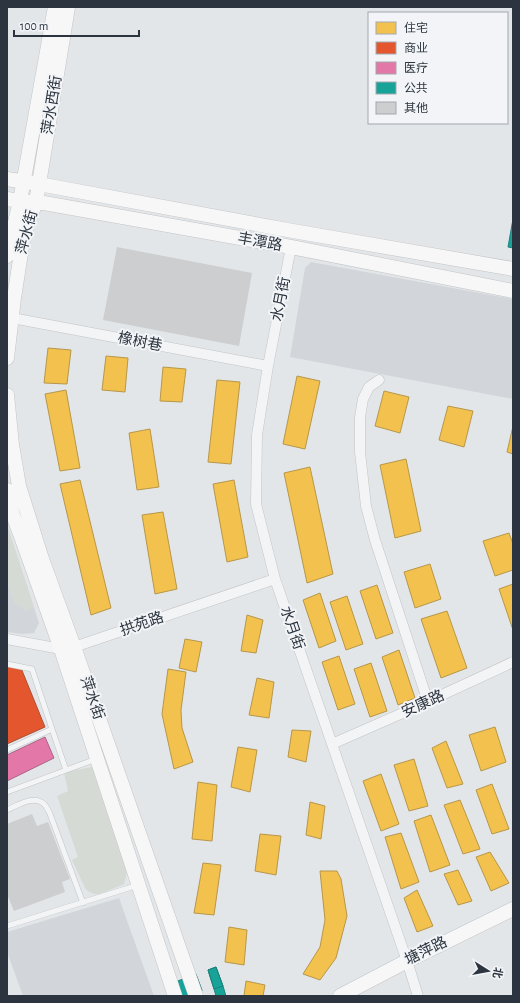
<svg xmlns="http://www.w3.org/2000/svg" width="520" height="1003" font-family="'Alegreya Sans','Noto Sans SC',sans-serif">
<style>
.built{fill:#d2d6db}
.green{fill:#d5dbd4}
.homes{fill:#f2c14e;stroke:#b7974a}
.shops{fill:#e4572e;stroke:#ad4d33}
.health{fill:#e377a8;stroke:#ac6388}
.public{fill:#17a398;stroke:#1d827d}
.building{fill:#ccced0}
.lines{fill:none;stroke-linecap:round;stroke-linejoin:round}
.lane-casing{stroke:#c2c4c6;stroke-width:6}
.street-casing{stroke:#c2c4c6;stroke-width:11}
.secondary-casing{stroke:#c2c4c6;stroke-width:15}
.lane{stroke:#f3f4f5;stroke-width:5}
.street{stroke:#f3f4f5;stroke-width:10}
.secondary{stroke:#f7f7f7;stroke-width:14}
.labels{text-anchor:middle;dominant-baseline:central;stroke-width:4;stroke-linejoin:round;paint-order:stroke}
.street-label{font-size:15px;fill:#2c353f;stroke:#f2f4f7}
</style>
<rect width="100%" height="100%" fill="#e3e6e8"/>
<path class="built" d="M311,262L513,299V399L290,357L305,268Z
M7,525L39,623L34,633L22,634L7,632Z
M119,898L154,996H23L7,952V932Z"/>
<path class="green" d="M7,525L34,607L26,611L14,603L7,583Z
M92,767L127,872L124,884L100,894C93,894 89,893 85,888L72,860L78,857L57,796L68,791L64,772Z"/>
<path class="homes" d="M48,348L71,350L67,384L44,383Z
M106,356L128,358L125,392L102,390Z
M163,367L186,369L182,402L160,401Z
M297,376L320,381L305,449L283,444Z
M217,380L240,382L231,464L208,462Z
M66,390L80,468L60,471L45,394Z
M384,391L409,397L400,433L375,426Z
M448,406L473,411L464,447L439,440Z
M513,426V454L507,452Z
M150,429L159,487L137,490L129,433Z
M406,459L421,531L395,538L380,465Z
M310,467L333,574L307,583L284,473Z
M80,480L111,608L91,615L60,484Z
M234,480L248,557L227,562L213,484Z
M163,512L177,589L155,594L142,515Z
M509,533L513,544V570L495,576L483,541Z
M430,564L441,599L415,608L404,572Z
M513,584V630L499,589Z
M377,585L393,633L376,639L360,591Z
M320,593L336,641L319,648L303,600Z
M347,596L363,644L346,650L330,602Z
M447,611L467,668L441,678L421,619Z
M247,615L263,620L256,653L241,651Z
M185,639L202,642L196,672L179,668Z
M399,650L415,698L398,705L382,657Z
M339,656L355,704L338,710L322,662Z
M371,663L387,711L370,717L354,669Z
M168,669L186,672L181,710L182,728L193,762L174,769L162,714Z
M257,678L274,682L269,718L249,715Z
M495,727L506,762L481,771L469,735Z
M292,730L311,731L306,762L288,757Z
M446,741L463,784L447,788L432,748Z
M238,747L257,750L250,792L231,787Z
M414,759L428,806L409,811L394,765Z
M381,774L399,824L381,831L363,781Z
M198,782L217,785L212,841L192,839Z
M492,784L509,829L492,834L476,790Z
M460,800L480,849L463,854L444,805Z
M310,802L325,806L321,839L306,835Z
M431,815L450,865L430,872L414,821Z
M401,833L419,882L401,889L385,837Z
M260,834L281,836L276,875L255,871Z
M490,852L509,883L491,891L476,857Z
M203,863L221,865L214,915L194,913Z
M458,870L472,901L458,905L444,874Z
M320,871H337L341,879L347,916L336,958L320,980L303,974L320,947L325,920Z
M417,890L433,926L417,932L404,898Z
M229,927L247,930L244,965L225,962Z
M246,981L265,985L263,996H244Z"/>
<path class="shops" d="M7,666L21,668L45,727L7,744Z"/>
<path class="health" d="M45,737L54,758L7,781V755Z"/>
<path class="public" d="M513,219V248L508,247Z
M216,967L223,986L226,996H216L214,989L208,970Z
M216,967L223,986L214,989L208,970Z
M196,974L202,990L201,993V996H174L170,984Z"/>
<path class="building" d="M117,247L252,273L239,346L103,320Z
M32,814L37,826L48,822L70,879L62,882L65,892L14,911L7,894V824Z"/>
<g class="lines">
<g class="lane-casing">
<path id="lane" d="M7,664L32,669L52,729L7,750
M52,729L66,770
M7,792L96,759
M7,810C18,805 35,794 45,805C47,808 49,811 50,814L83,903
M7,926L138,885"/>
</g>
<g class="street-casing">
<path id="street" d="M291,247L268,366L257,435L256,504L275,579L407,961L418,996
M12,318L268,366
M379,380L369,387L363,399L360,417V452L366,506L375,540L428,702
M7,639L61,649L74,647L275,579
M332,744L405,712L513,662"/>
</g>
<g class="secondary-casing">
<path id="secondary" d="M7,179L39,184L293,231L513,269
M7,199L20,201L44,203L291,247L513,291
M7,256L20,201L55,7
M7,358L14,298L24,234L36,202L68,7
M7,395L12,445L19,486L42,559L74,647L196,996
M7,490L13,515L22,539L61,649L175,996
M340,996L407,961L513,909"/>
</g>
<use href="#lane" class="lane"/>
<use href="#street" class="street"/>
<use href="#secondary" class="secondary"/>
</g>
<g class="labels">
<g class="street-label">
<text transform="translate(52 105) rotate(-81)">萍水西街</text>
<text transform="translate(27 232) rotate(-75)">萍水街</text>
<text transform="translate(260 242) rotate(10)">丰潭路</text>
<text transform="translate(281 299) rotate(-79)">水月街</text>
<text transform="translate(140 342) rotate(11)">橡树巷</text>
<text transform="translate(142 624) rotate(-19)">拱苑路</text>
<text transform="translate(292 628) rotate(71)">水月街</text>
<text transform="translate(92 698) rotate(71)">萍水街</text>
<text transform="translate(423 704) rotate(-25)">安康路</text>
<text transform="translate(426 951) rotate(-26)">塘萍路</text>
</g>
</g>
<rect width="520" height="1003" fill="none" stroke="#2c353f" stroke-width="16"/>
<rect x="368" y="12" width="140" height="112" fill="#f2f4f7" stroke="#a3a8ad"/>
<rect x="376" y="22" width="20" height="12" fill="#f2c14e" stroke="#a3a8ad"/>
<text x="404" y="32" font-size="12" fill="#2c353f">住宅</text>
<rect x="376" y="42" width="20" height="12" fill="#e4572e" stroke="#a3a8ad"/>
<text x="404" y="52" font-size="12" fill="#2c353f">商业</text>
<rect x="376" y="62" width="20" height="12" fill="#e377a8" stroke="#a3a8ad"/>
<text x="404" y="72" font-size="12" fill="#2c353f">医疗</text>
<rect x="376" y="82" width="20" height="12" fill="#17a398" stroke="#a3a8ad"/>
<text x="404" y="92" font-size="12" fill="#2c353f">公共</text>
<rect x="376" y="102" width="20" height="12" fill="#ccced0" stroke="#a3a8ad"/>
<text x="404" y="112" font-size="12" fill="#2c353f">其他</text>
<g transform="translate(488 971) rotate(101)" stroke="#f2f4f7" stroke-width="3" paint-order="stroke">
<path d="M0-3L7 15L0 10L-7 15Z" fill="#2c353f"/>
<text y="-6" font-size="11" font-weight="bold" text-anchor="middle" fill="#2c353f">北</text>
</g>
<path d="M14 30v6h125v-6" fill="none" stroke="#2c353f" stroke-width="2"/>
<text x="20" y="30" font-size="12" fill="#2c353f" stroke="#f2f4f7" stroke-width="3" paint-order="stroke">100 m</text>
</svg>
